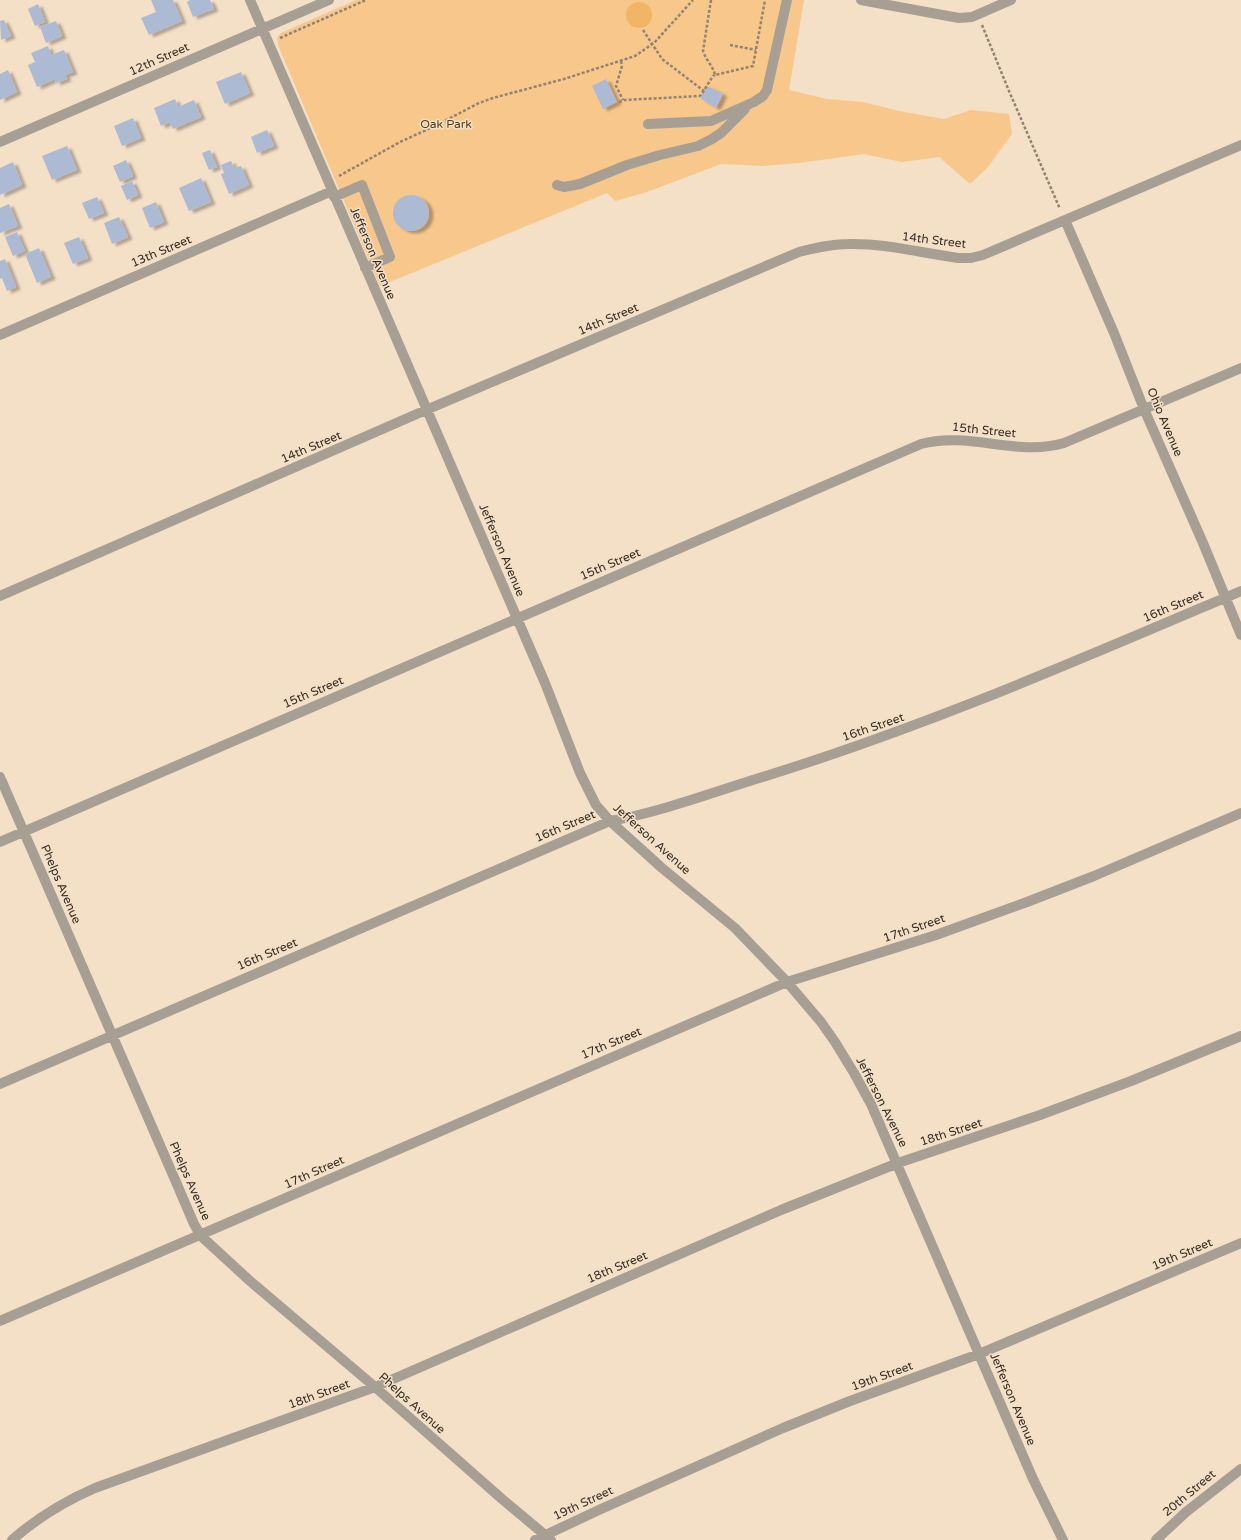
<svg xmlns="http://www.w3.org/2000/svg" width="1241" height="1540" font-family="'Varela Round',sans-serif">
<style>
.green{fill:#f7c78b}
.water{fill:#f0b566}
.building{fill:#acbad3;filter:url(#shadow)}
.lines{fill:none;stroke-linecap:round;stroke-linejoin:round}
.path{stroke:#928373;stroke-width:2.5;stroke-dasharray:3 2;stroke-linecap:butt}
.minor{stroke:#a79e94;stroke-width:10}
.labels{text-anchor:middle;dominant-baseline:central;stroke-width:3;stroke-linejoin:round;paint-order:stroke}
.street-label{font-size:12px;fill:#362e25;stroke:#f4dfc7}
.park-label{font-size:12px;fill:#563d1c;stroke:#f4dfc7}
</style>
<defs>
<filter id="shadow"><feDropShadow dx="4.5" dy="2.5" stdDeviation="1" flood-color="#0004"/></filter>
</defs>
<rect width="100%" height="100%" fill="#f4dfc7"/>
<path class="green" d="M356,0H804L789,90L827,99L863,102L899,111L944,119L971,110L1009,114L1012,134L988,167L970,184L939,157L902,162L864,154L799,163L762,166L721,164L647,192L615,201L607,193L380,286L278,45L277,38L281,33Z"/>
<path class="water" d="M626 15a13 13 0 1 1 26 0a13 13 0 1 1-26 0Z"/>
<path class="building" d="M151,0H173L182,21L149,35L141,18L156,12Z
M190,0H210L214,9L193,17L187,2Z
M38,4L45,22L35,26L28,9Z
M4,20L11,36L1,40L0,21Z
M56,21L62,36L46,43L40,27Z
M48,46L51,55L64,50L73,72L65,75L67,79L56,83L55,79L37,87L28,65L35,62L31,53Z
M8,70L17,92L0,100V74Z
M241,72L250,93L225,104L216,82Z
M606,79L617,102L603,109L592,86Z
M707,86L723,94L716,108L700,98Z
M175,99L178,107L194,100L201,117L173,129L170,122L161,126L154,108Z
M133,118L141,138L122,146L114,126Z
M267,130L274,146L257,153L251,137Z
M67,146L77,170L52,180L42,156Z
M210,150L217,167L209,170L202,153Z
M126,160L133,176L120,182L113,166Z
M231,161L234,168L241,166L249,185L229,194L221,174L224,173L221,165Z
M13,162L22,185L0,195V168Z
M201,178L211,202L189,211L179,188Z
M132,181L138,195L127,200L121,186Z
M393 213a18 18 0 1 1 36 0a18 18 0 1 1-36 0Z
M97,197L104,213L89,219L82,203Z
M156,202L164,222L150,228L142,208Z
M9,204L18,226L0,233V208Z
M119,217L128,237L112,244L104,223Z
M17,232L25,251L13,256L5,237Z
M79,237L88,258L73,264L64,243Z
M39,248L51,277L37,283L25,254Z
M5,259L16,287L7,291L2,278L0,279V261Z"/>
<g class="lines">
<path class="path" d="M711,0L703,51C706,60 713,66 715,75L753,66L765,0
M982,25L1009,91L1060,209
M643,30L662,59L704,91
M280,38L366,0
M730,45L756,50
M621,61L622,66L616,86L623,100
M619,102L625,100L699,96L701,95L713,76L715,75
M339,176L400,142L435,126L479,103L493,98L564,79L635,56L654,43L693,0"/>
<path class="minor" d="M250,0L545,683L580,773L596,805L610,821L662,868L735,928L787,982L821,1022L835,1042L854,1073L871,1104L1033,1479L1063,1540
M861,0L959,18L972,17L1011,0
M648,124L711,121L754,102L763,96L767,90L787,0
M0,142L329,0
M557,185L564,187L580,184L627,165L660,155L698,146L712,139L721,133L745,109
M334,197L362,185L390,257L365,268
M1065,220L1114,333L1144,409L1203,543L1241,635
M0,335L332,191
M0,596L426,410L799,252C815,248 831,244 848,244C884,243 922,253 958,258H971L983,255L1241,145
M0,777L176,1182L194,1224L201,1236L250,1281L375,1387L502,1499L551,1540
M0,842L921,444C969,431 1017,457 1064,443L1241,368
M0,1084L610,821C660,812 708,794 756,779C923,728 1081,659 1241,591
M0,1321L787,982L936,935L1027,902L1094,876L1241,813
M12,1540C38,1517 63,1502 95,1488L375,1387L781,1210L898,1163L1040,1115L1131,1081L1241,1036
M535,1540L601,1509L783,1428L850,1401L979,1354L1241,1243
M1156,1540L1186,1512L1241,1469"/>
</g>
<g class="labels">
<g class="street-label">
<text transform="translate(159 59) rotate(-24)">12th Street</text>
<text transform="translate(934 240) rotate(7)">14th Street</text>
<text transform="translate(161 251) rotate(-23)">13th Street</text>
<text transform="translate(373 253) rotate(67)">Jefferson Avenue</text>
<text transform="translate(608 319) rotate(-23)">14th Street</text>
<text transform="translate(1165 422) rotate(67)">Ohio Avenue</text>
<text transform="translate(984 430) rotate(6)">15th Street</text>
<text transform="translate(311 447) rotate(-23)">14th Street</text>
<text transform="translate(502 550) rotate(67)">Jefferson Avenue</text>
<text transform="translate(610 564) rotate(-23)">15th Street</text>
<text transform="translate(1173 606) rotate(-23)">16th Street</text>
<text transform="translate(313 692) rotate(-23)">15th Street</text>
<text transform="translate(873 727) rotate(-19)">16th Street</text>
<text transform="translate(565 826) rotate(-23)">16th Street</text>
<text transform="translate(652 839) rotate(42)">Jefferson Avenue</text>
<text transform="translate(61 884) rotate(67)">Phelps Avenue</text>
<text transform="translate(914 928) rotate(-19)">17th Street</text>
<text transform="translate(267 954) rotate(-23)">16th Street</text>
<text transform="translate(611 1043) rotate(-23)">17th Street</text>
<text transform="translate(882 1102) rotate(63)">Jefferson Avenue</text>
<text transform="translate(951 1132) rotate(-18)">18th Street</text>
<text transform="translate(314 1172) rotate(-24)">17th Street</text>
<text transform="translate(190 1181) rotate(66)">Phelps Avenue</text>
<text transform="translate(1182 1254) rotate(-23)">19th Street</text>
<text transform="translate(617 1267) rotate(-23)">18th Street</text>
<text transform="translate(882 1376) rotate(-20)">19th Street</text>
<text transform="translate(319 1394) rotate(-20)">18th Street</text>
<text transform="translate(1013 1399) rotate(67)">Jefferson Avenue</text>
<text transform="translate(412 1403) rotate(42)">Phelps Avenue</text>
<text transform="translate(1189 1493) rotate(-40)">20th Street</text>
<text transform="translate(583 1503) rotate(-25)">19th Street</text>
</g>
<g class="park-label">
<text x="446" y="124">Oak Park</text>
</g>
</g>
</svg>
